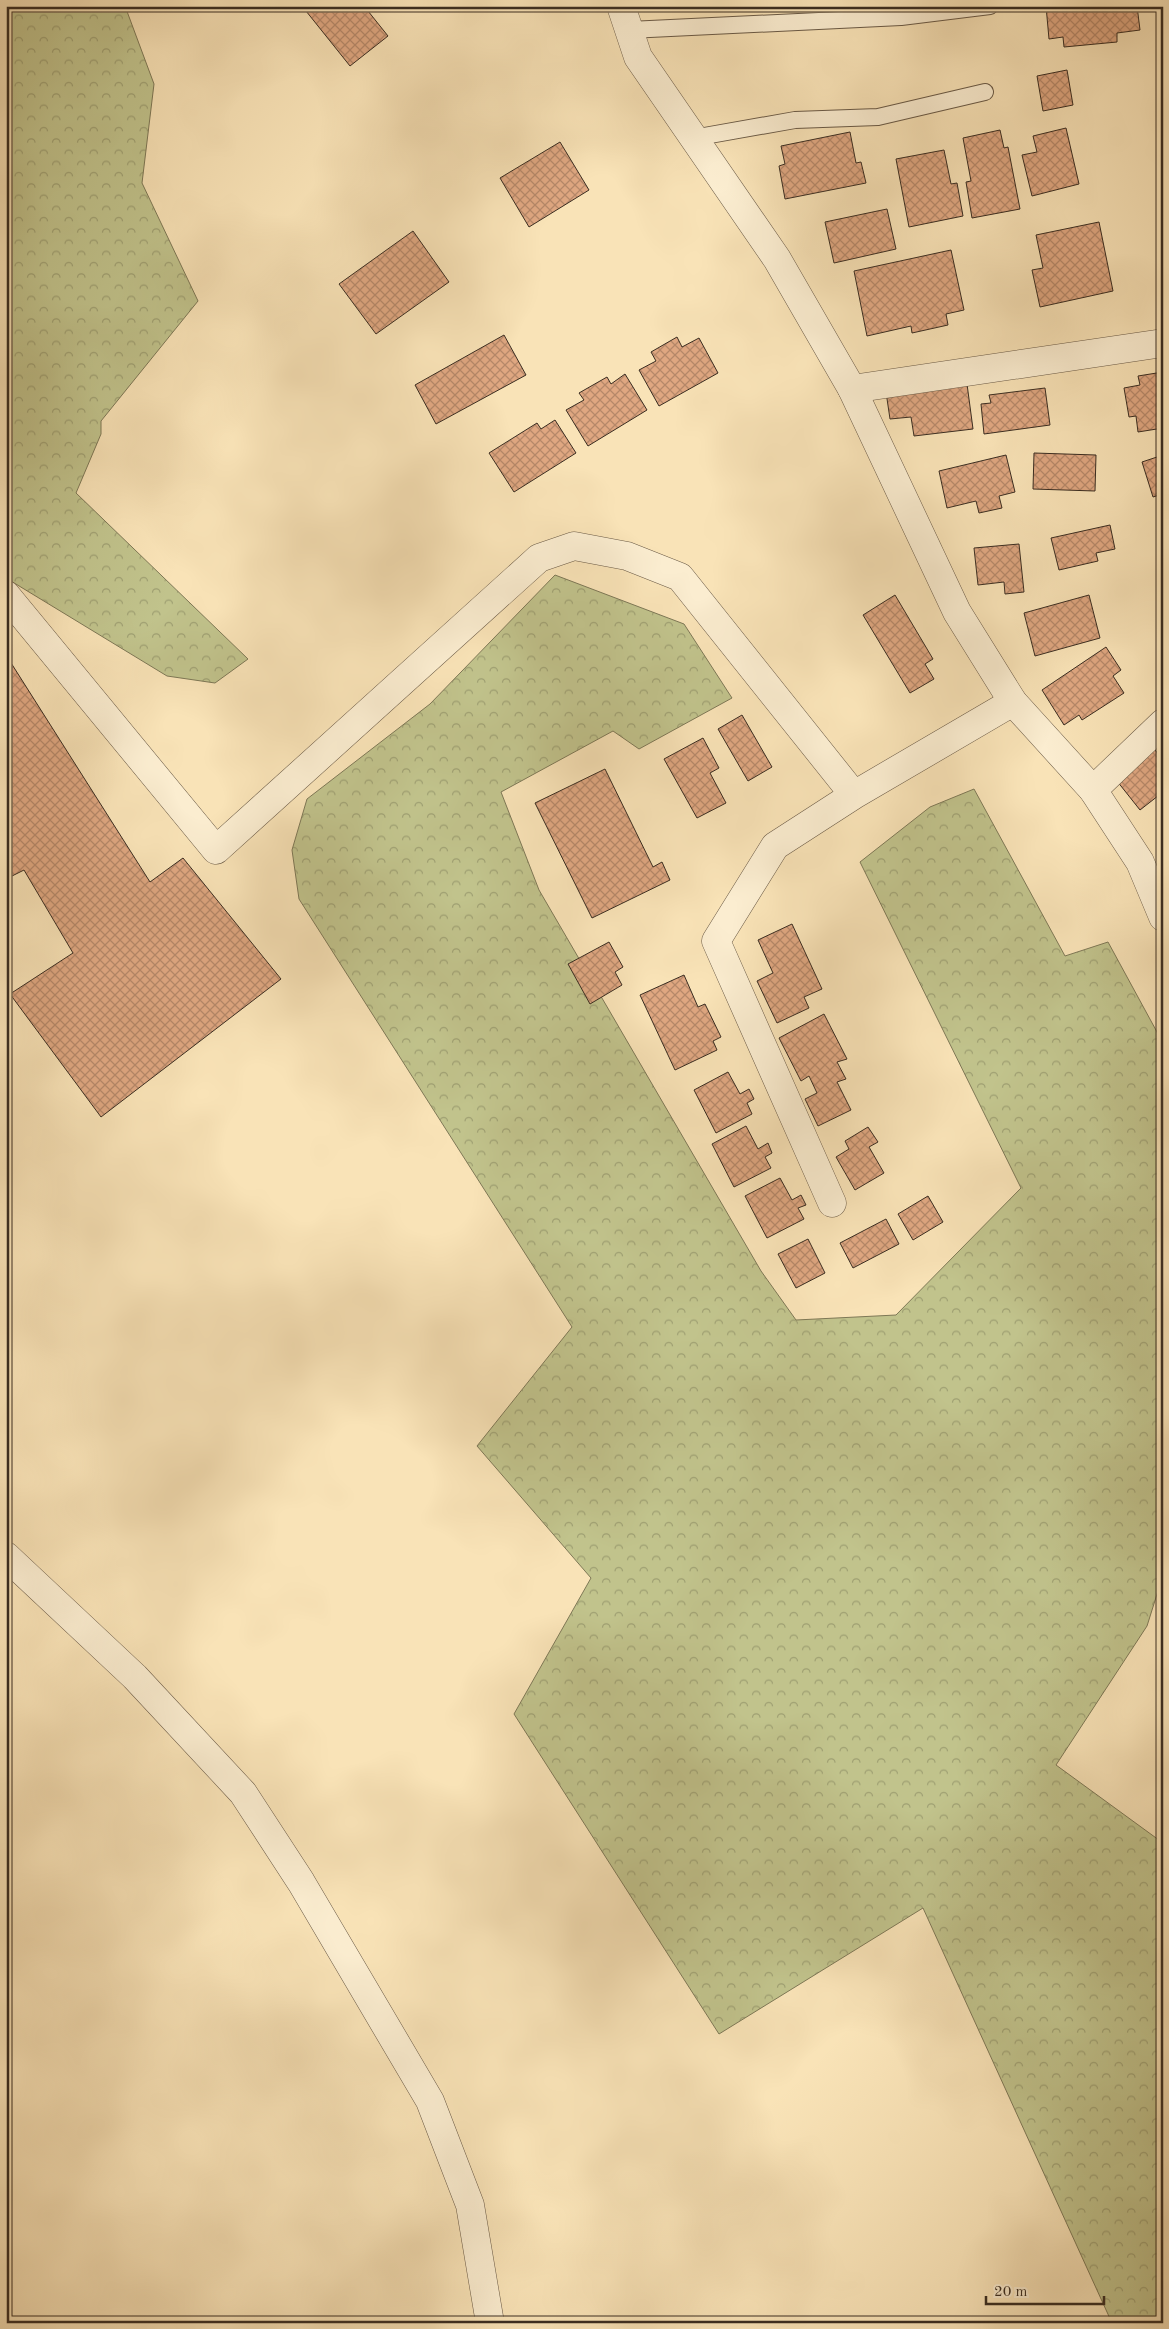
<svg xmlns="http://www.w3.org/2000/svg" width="1169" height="2329" font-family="'Old Standard TT',serif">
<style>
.forest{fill:url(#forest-crowns);stroke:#7e7856}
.building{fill:url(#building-cross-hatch);stroke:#3a2d21}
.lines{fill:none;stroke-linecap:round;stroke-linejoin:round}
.service-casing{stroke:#6a5a46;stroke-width:18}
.minor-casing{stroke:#6a5a46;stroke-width:29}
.tertiary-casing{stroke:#6a5a46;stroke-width:29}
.service{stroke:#fbedd0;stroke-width:16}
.minor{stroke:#fbedd0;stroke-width:28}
.tertiary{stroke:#fbedd0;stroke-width:28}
</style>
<defs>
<pattern id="forest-crowns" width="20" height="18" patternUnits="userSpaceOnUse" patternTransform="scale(1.25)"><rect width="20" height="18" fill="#c1c38c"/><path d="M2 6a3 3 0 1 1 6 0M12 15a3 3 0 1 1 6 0" fill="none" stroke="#9e9f72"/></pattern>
<pattern id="building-cross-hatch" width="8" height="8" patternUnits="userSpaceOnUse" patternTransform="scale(1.25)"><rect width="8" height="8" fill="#dfa781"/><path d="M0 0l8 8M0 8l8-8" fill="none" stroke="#b68869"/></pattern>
</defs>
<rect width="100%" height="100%" fill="#f9e3b7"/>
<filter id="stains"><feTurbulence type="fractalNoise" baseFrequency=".004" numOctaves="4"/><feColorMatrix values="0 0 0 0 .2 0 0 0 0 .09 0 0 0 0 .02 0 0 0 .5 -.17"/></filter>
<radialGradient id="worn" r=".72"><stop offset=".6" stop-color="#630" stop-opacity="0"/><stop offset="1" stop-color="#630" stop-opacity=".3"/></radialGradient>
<path class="forest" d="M6,6H125L154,84L142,183L198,301L101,421V434L76,493L248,659L215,683L167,676L6,578Z
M555,575L684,624L732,698L639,749L613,731L501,792L539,890L761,1271L796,1320L896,1315L1021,1188L860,862L930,807L974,789L1065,956L1108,942L1163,1043V1575L1147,1626L1056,1765L1163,1843V2323H1112L923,1908L719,2034L514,1714L591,1578L477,1446L572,1327L299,899L292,850L307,799L430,704Z"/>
<path class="building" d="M302,6H364L388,36L350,66Z
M1046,6H1137L1140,30L1117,33V42L1064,47L1063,37L1049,39Z
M1067,70L1073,105L1043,111L1037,76Z
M1066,128L1079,184L1032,196L1022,155L1037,152L1033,136Z
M1000,130L1004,148L1008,147L1020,209L972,218L966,182L971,181L963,138Z
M850,132L856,163L861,162L866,183L785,199L779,166L785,164L781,146Z
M560,142L589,190L529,227L500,178Z
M944,150L951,184L957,183L963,216L909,227L896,159Z
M887,209L896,249L834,263L825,222Z
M1099,222L1113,291L1040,307L1032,270L1043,268L1036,235Z
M413,231L449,282L376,334L339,284Z
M951,250L964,310L946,314L948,325L912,333L911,326L867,336L854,271Z
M504,335L526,375L436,424L415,385Z
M677,337L682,347L699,338L718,373L659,406L639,370L656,361L651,352Z
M1163,372V428L1138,432L1136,416L1129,417L1124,388L1140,385L1138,376Z
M625,374L647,410L588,446L566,410L584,400L579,393L607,377L611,384Z
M967,384L973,429L914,436L911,417L890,419L886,392Z
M1045,388L1050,425L984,434L981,404L991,403L989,395Z
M555,420L576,453L514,492L489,453L537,423L541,429Z
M1034,453L1096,455L1095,491L1033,489Z
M1006,455L1015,492L999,496L1002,508L979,513L976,501L947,508L939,471Z
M1163,455V494L1153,497L1142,462Z
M1110,525L1115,549L1096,553L1098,561L1059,570L1051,538Z
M1019,544L1024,592L1005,594L1004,582L978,585L974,548Z
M895,595L933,659L925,664L934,679L910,693L863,615Z
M1089,595L1100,638L1035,656L1024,613Z
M1106,647L1121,670L1113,676L1124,693L1082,720L1079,715L1064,725L1042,690Z
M6,655L150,882L183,858L281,979L101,1117L10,994L73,953L24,870L6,879Z
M742,715L772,767L748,781L718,729Z
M703,738L719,768L710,773L726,803L697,818L664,759Z
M1155,750L1163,760V792L1140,810L1117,781Z
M605,769L653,867L662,862L670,880L592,918L535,803Z
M792,924L822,989L804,997L809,1008L777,1023L757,981L773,973L758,940Z
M609,942L623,967L615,972L622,985L590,1004L568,964Z
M684,975L698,1007L705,1004L721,1037L713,1041L717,1050L675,1070L640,995Z
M824,1014L847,1059L837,1062L846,1079L837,1082L851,1110L818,1126L805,1099L817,1093L809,1076L801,1081L779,1038Z
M728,1072L740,1094L749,1089L754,1099L747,1103L752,1114L716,1133L694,1090Z
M746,1126L758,1149L768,1143L772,1153L765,1157L771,1168L734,1187L712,1144Z
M868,1127L878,1142L869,1147L884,1173L855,1190L836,1157L849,1149L845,1141Z
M780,1178L792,1200L801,1195L806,1205L798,1208L804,1219L767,1238L745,1196Z
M928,1196L943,1222L913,1240L898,1214Z
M886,1219L899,1244L853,1268L840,1243Z
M808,1239L825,1273L796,1288L778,1254Z"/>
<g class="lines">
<g class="service-casing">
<path id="service" d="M629,30L901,17L990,6
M693,138L795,120L878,117L985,92"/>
</g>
<g class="minor-casing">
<path id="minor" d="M852,389L1163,343
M6,595L216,850L539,558L574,546L627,556L680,577L854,795
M1093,790L1163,723
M832,1203L716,941L775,846L854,795L1013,702
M6,1556L135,1677L243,1793L301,1882L430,2101L470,2205L490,2323"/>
</g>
<g class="tertiary-casing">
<path id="tertiary" d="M621,6L638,57L777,259L852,389L957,612L1013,702L1093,790L1140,862L1163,917"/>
</g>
<use href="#service" class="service"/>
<use href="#minor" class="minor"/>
<use href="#tertiary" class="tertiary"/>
</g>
<rect width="1169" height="2329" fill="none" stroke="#f9e3b7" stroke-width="25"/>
<rect x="8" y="8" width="1154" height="2314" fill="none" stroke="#3a2d21" stroke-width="2.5"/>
<rect x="12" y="12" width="1144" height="2304" fill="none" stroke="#3a2d21"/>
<path d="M986 2296v8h118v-8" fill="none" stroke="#3a2d21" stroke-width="2.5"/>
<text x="994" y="2296" font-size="15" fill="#3a2d21" stroke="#fbedd0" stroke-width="4" paint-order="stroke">20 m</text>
<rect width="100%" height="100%" filter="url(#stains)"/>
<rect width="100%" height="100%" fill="url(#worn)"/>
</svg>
